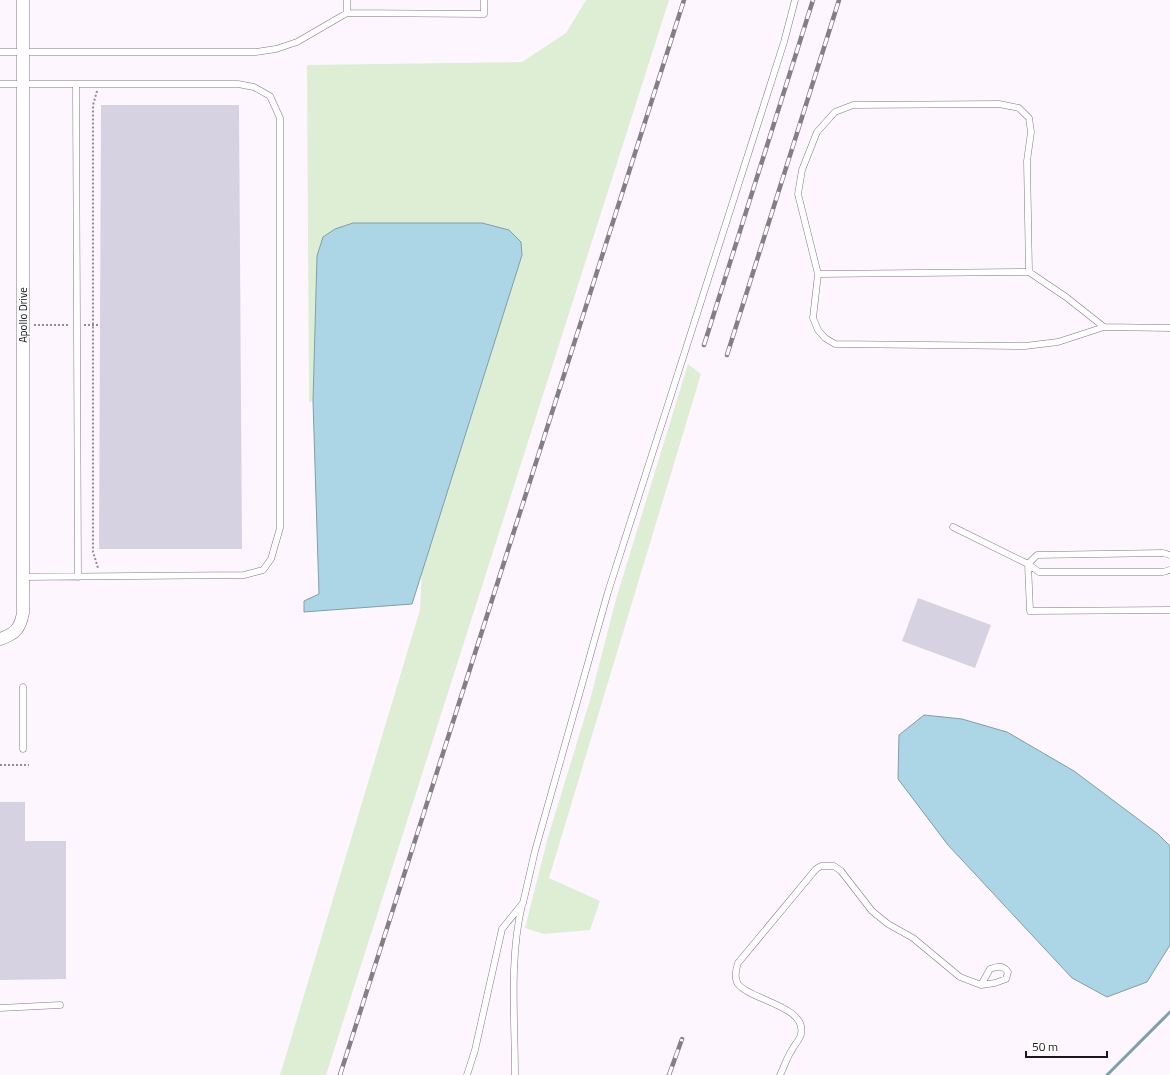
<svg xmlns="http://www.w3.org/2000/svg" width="1170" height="1075" font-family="'Titillium Web',sans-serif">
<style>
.green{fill:#ddeed4}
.water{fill:#acd6e5;stroke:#809da9}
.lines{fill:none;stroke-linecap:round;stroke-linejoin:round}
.stream{stroke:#809da9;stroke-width:3}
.building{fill:#d6d2e2}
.service-casing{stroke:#817682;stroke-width:7}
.minor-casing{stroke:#817682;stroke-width:13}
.path{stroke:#938d93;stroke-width:2;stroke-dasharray:2 2;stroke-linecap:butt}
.service{stroke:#fff;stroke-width:6}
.minor{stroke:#fff;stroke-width:12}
.rail-casing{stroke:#847e85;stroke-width:4.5}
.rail{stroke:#fff;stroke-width:3;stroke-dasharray:9;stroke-linecap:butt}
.labels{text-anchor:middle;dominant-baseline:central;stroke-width:4;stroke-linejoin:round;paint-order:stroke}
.street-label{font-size:11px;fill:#1b171c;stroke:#fff}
</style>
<rect width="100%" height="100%" fill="#fef6fe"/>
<path class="green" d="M586,0H669L326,1075H280L420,610L422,569L317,256L313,401L309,402L307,65L522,62L566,33Z
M688,364L701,374L549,878L600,901L590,930L544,934L525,928L548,837L590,700L616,599Z"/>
<path class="water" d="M353,223H482L509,230L521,242L522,255L412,604L304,612V601L319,594L313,401L317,256L323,237L335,229Z
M924,715L962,719L1007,732L1074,771L1158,834L1170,846V945L1147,982L1107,997L1072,978L948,845L898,779L899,735Z"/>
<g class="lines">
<path class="stream" d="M1107,1075L1170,1012"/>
</g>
<path class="building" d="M101,105H239L242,549H99Z
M918,598L991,625L975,668L902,641Z
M0,802H25V841H66V979L0,980Z"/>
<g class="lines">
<g class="service-casing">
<path id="service" d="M347,0V13
M0,52H256L276,49L297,42L347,13L484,14V0
M0,84H238L254,87L270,96L280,118V528L271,559L263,570L244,575L24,577
M76,84L78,577
M818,274L798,194L802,170L817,132L835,112L853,105L999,104L1019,108L1029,118L1031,132L1027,161L1029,272
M1104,327L1066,297L1029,272L818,274L813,318L818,330L825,338L835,344L1025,346L1058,342L1104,327L1170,328
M953,527L1028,564L1030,611L1170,610
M1170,555L1163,553L1037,555L1028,564L1039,572H1163L1170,570
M23,687V749
M0,1008L60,1005
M467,1075L475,1050L502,929L523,903L535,851L608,592L784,42L795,0
M515,1075C515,1019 509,960 522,905
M780,1075C784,1067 787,1057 792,1050C794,1045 800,1040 801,1034C807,1006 750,1000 738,984C734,978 736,969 738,963L816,869L821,866H834L841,871L872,911L888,924L913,938L960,977L981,985L995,983L1006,979L1008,972C1003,965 998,966 990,969L981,985"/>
</g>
<g class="minor-casing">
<path id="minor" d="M0,639C15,634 20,629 23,613V0"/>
</g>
<path class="path" d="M97,91L93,105V552L98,568
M34,325H70
M84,325H98
M0,765H29"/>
<use href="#service" class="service"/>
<use href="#minor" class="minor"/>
<g class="rail-casing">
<path id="rail" d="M704,345L813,0
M727,355L839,0
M340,1075L684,0
M669,1075L682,1039"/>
</g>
<use href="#rail" class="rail"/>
</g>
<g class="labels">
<g class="street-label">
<text transform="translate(23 315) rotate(-90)">Apollo Drive</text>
</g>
</g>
<path d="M1026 1051v6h81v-6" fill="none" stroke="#1b171c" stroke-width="2"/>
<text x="1032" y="1051" font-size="12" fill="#1b171c" stroke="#ffffff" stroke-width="3" paint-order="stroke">50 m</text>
</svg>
